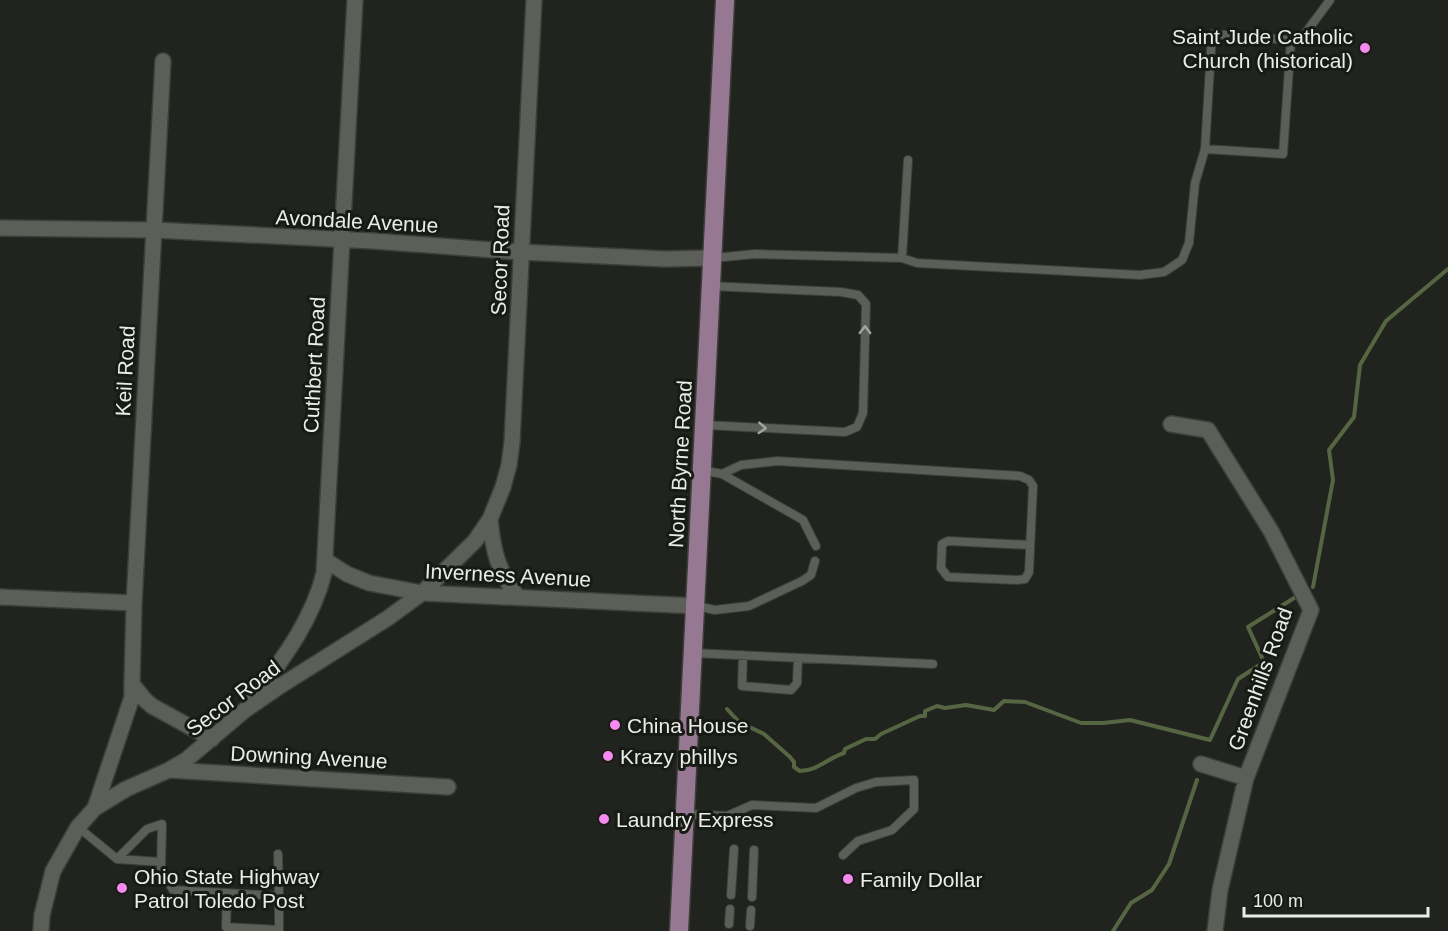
<svg xmlns="http://www.w3.org/2000/svg" width="1448" height="931" font-family="Helvetica,sans-serif">
<style>
.lines{fill:none;stroke-linecap:round;stroke-linejoin:round}
.stream{stroke:#566643;stroke-width:4}
.service-casing{stroke:#3c3e39;stroke-width:10}
.minor-casing{stroke:#3c3e39;stroke-width:18}
.primary-casing{stroke:#3c3e39;stroke-width:21}
.service{stroke:#5b5f58;stroke-width:8}
.minor{stroke:#5b5f58;stroke-width:15}
.primary{stroke:#977893;stroke-width:18}
.oneway{stroke:#a2a6a0}
.poi-dot{fill:#f589ef;stroke:#181b15;stroke-width:2}
.labels{text-anchor:middle;dominant-baseline:central;stroke-width:6;stroke-linejoin:round;paint-order:stroke}
.poi-label{font-size:21px;fill:#eaece8;stroke:#181b15;text-anchor:start}
.street-label{font-size:21px;fill:#eaece8;stroke:#181b15}
</style>
<rect width="100%" height="100%" fill="#21241e"/>
<g class="lines">
<path class="stream" d="M1313,587L1333,480L1329,450L1354,417L1360,365L1386,321L1448,269
M727,709L739,722L764,734L790,757L794,762V767L800,771C817,771 828,758 844,753L845,749L866,739H875L881,734L920,716H925V711L937,706L945,708L966,705L994,710L1004,701L1025,702L1081,723H1103L1130,720L1210,740L1238,679L1264,662L1248,627L1294,598
M1113,931L1131,903L1152,890L1169,864L1197,780"/>
<g class="service-casing">
<path id="service" d="M1291,40L1283,154L1205,149L1212,34L1291,40L1301,39L1330,0
M713,258L755,254L902,258L908,160
M902,258L917,263L1140,275L1164,272L1182,260L1189,243L1195,183L1205,149
M705,425L845,432L857,427L863,413L866,304L858,295L841,292L710,286
M702,470L722,474L803,520L816,546
M722,474L741,465L777,461L1020,476L1029,480L1033,486L1029,572L1025,579L1017,580L948,577L941,568L942,544L948,541L1030,545
M696,606L715,610L749,606L802,581L811,575L815,561
M693,653L933,664
M743,655L742,686L791,690L797,683L798,658
M685,814L727,816L752,805L816,808L856,788L876,782L914,780V809L892,830L858,841L843,855
M78,827L117,859L147,829L162,824L161,869L173,890L279,896V931
M278,854L279,896
M117,859L161,862
M227,893L226,927L279,930
M731,895L734,849
M752,897L754,850
M729,924L730,909
M750,926L751,910"/>
</g>
<g class="minor-casing">
<path id="minor" d="M163,61L134,603L132,684L145,700L152,706L212,739
M0,228L154,230L373,241L521,252L665,259L712,258
M1171,424L1208,430L1271,531L1311,610L1246,778L1220,890L1215,931
M490,519C493,552 498,570 517,596
M325,560L347,574L369,583L422,593L696,606
M0,597L134,603
M251,702C281,661 312,622 324,573L355,0
M1201,764L1246,778
M169,770L448,787
M95,808L132,697V684
M41,931L42,915L53,871L78,827L95,808L126,789L169,770L186,760L245,710L277,688L388,618L422,593L475,541L490,519L503,487L509,465L512,442L534,0"/>
</g>
<g class="primary-casing">
<path id="primary" d="M679,931L725,0"/>
</g>
<use href="#service" class="service"/>
<use href="#minor" class="minor"/>
<use href="#primary" class="primary"/>
</g>
<defs><path id="oneway-chevron" d="M-2-3.5L2.5 0L-2 3.5" fill="none" stroke-width="1.6" stroke-linecap="round" stroke-linejoin="round" transform="scale(1.5)"/></defs>
<g class="oneway">
<use href="#oneway-chevron" transform="translate(865 330) rotate(-89)"/>
<use href="#oneway-chevron" transform="translate(762 428) rotate(3)"/>
</g>
<g class="poi-dot">
<circle cx="1365" cy="48" r="6"/>
<circle cx="615" cy="725" r="6"/>
<circle cx="608" cy="756" r="6"/>
<circle cx="604" cy="819" r="6"/>
<circle cx="848" cy="879" r="6"/>
<circle cx="122" cy="888" r="6"/>
</g>
<g class="labels">
<g class="poi-label">
<text x="1353" y="36" text-anchor="end">Saint Jude Catholic<tspan x="1353" dy="24">Church (historical)</tspan></text>
<text x="627" y="725">China House</text>
<text x="620" y="756">Krazy phillys</text>
<text x="616" y="819">Laundry Express</text>
<text x="134" y="876">Ohio State Highway<tspan x="134" dy="24">Patrol Toledo Post</tspan></text>
<text x="860" y="879">Family Dollar</text>
</g>
<g class="street-label">
<text transform="translate(357 221) rotate(3)">Avondale Avenue</text>
<text transform="translate(500 260) rotate(-88)">Secor Road</text>
<text transform="translate(314 365) rotate(-87)">Cuthbert Road</text>
<text transform="translate(125 371) rotate(-87)">Keil Road</text>
<text transform="translate(680 464) rotate(-87)">North Byrne Road</text>
<text transform="translate(508 575) rotate(3)">Inverness Avenue</text>
<text transform="translate(1260 679) rotate(-70)">Greenhills Road</text>
<text transform="translate(233 698) rotate(-37)">Secor Road</text>
<text transform="translate(309 757) rotate(3)">Downing Avenue</text>
</g>
</g>
<path d="M1244 907v9h184v-9" fill="none" stroke="#eaece8" stroke-width="3"/>
<text x="1253" y="907" font-size="18" fill="#eaece8" stroke="#181b15" stroke-width="4.5" paint-order="stroke">100 m</text>
</svg>
